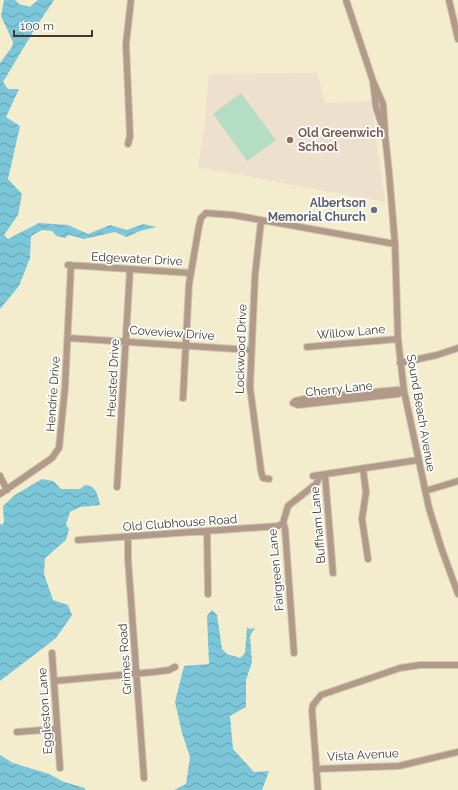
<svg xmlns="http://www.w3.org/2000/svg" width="458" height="790" font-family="Raleway,sans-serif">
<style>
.education{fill:#ede0cc}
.garden{fill:#b5ddc3}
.water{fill:url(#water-waves)}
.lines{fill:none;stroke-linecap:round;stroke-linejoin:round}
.minor-casing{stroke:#cfc9ad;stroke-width:8}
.minor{stroke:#b29a8b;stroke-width:6}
.education-dot{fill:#8d6e63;stroke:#fff;stroke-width:1.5}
.worship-dot{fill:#6b7280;stroke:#fff;stroke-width:1.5}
.labels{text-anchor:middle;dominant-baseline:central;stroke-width:3.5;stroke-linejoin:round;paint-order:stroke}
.education-label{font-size:12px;font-weight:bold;fill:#785e54;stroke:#fff;text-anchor:start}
.worship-label{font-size:12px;font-weight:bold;fill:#5b616d;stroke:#fff;text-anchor:end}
.street-label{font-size:12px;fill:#3d3a2e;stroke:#fff}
</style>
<defs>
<pattern id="water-waves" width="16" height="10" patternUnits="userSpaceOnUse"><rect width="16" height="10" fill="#7cc6da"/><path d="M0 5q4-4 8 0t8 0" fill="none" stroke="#67a2b1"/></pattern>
</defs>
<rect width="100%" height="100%" fill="#f3edcd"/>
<path class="education" d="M317,73L325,103L371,101L385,202L198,167L204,130L209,74Z"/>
<path class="garden" d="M241,93L276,140L247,161L213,114Z"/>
<path class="water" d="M4,0H15L19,4L30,7L38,0H54L36,27L3,82L8,89H19L6,117L20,126L8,179L22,194L18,215L4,235L8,239L39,223L68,225L88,234L110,225L127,230L143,224L156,227L140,231L127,237L115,232L84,239L69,235L65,238L57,236L52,231L42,230L31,236L30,258L19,286L0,309V63L12,47L13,42L1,16Z
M42,479L53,481L61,489H80L85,485C97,486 98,496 100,505L80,507L70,512L66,524L69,529L66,540L45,558L44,574L53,600L68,605L72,615L56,638L0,681V524L2,525L4,522L3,506L15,495Z
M212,610L217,615L222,649L227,654L240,658L245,653L247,627L250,629L255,628L250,636L252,662L246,680V707L230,716L233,749L254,772L269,771L262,790H174L186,784L190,757L182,733L175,702L184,666L209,664L207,616Z
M0,755L13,763L49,774L64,782L85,788V790H0Z"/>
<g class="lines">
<g class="minor-casing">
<path id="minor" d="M346,0L373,81L383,104L385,132
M449,0L458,39
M373,81L376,107L385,135L389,172L395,244L398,339L404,391L429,508L441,547L458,594
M128,144L130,136L126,44L131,0
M261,221L255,276L250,387L261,471L263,478L269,479
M68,265L191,273
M68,338L251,350
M307,347L398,339
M400,363L437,355L458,348
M397,390L404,391L398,394L298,405L293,403L295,401L309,398Z
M183,398L189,284L199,226L201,218L206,213L233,215L395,244
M363,469L366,492L362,519L368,559
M325,475L333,573
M0,476L7,490
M313,476L418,460
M117,487L130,269
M425,491L458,481
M0,494L52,458L59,448L65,388L71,265
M207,532L208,594
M128,538V559L144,778
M78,540L278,526L283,523
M52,653L60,768
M294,653L285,528L283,523L288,506L316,484L320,476
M54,681L154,672L169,670L175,667
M17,732L57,729
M316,769L399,766L458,752
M318,790L312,710L313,705L321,695L400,668L420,665H458"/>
</g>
<use href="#minor" class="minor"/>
</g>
<circle class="education-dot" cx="290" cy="140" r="4"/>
<circle class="worship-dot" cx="374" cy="210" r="4"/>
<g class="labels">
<g class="education-label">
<text x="298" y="133">Old Greenwich<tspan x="298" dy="14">School</tspan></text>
</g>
<g class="worship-label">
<text x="366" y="203">Albertson<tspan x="366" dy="14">Memorial Church</tspan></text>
</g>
<g class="street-label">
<text transform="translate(137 259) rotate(3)">Edgewater Drive</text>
<text transform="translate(351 332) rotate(-5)">Willow Lane</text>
<text transform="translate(172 333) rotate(4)">Coveview Drive</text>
<text transform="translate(241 349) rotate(-88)">Lockwood Drive</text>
<text transform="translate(113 378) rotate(-87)">Heusted Drive</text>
<text transform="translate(339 389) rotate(-6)">Cherry Lane</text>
<text transform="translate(53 394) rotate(-86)">Hendrie Drive</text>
<text transform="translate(421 413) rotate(80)">Sound Beach Avenue</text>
<text transform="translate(180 523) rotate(-4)">Old Clubhouse Road</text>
<text transform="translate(318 525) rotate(-95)">Buffham Lane</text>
<text transform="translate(276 570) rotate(-95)">Fairgreen Lane</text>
<text transform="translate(125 659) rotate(-94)">Grimes Road</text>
<text transform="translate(45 711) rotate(-94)">Eggleston Lane</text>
<text transform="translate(363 755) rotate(-3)">Vista Avenue</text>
</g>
</g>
<path d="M14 30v6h78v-6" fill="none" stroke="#3d3a2e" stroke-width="2"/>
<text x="20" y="30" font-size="12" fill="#3d3a2e" stroke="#ffffff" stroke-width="3" paint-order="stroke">100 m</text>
</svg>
